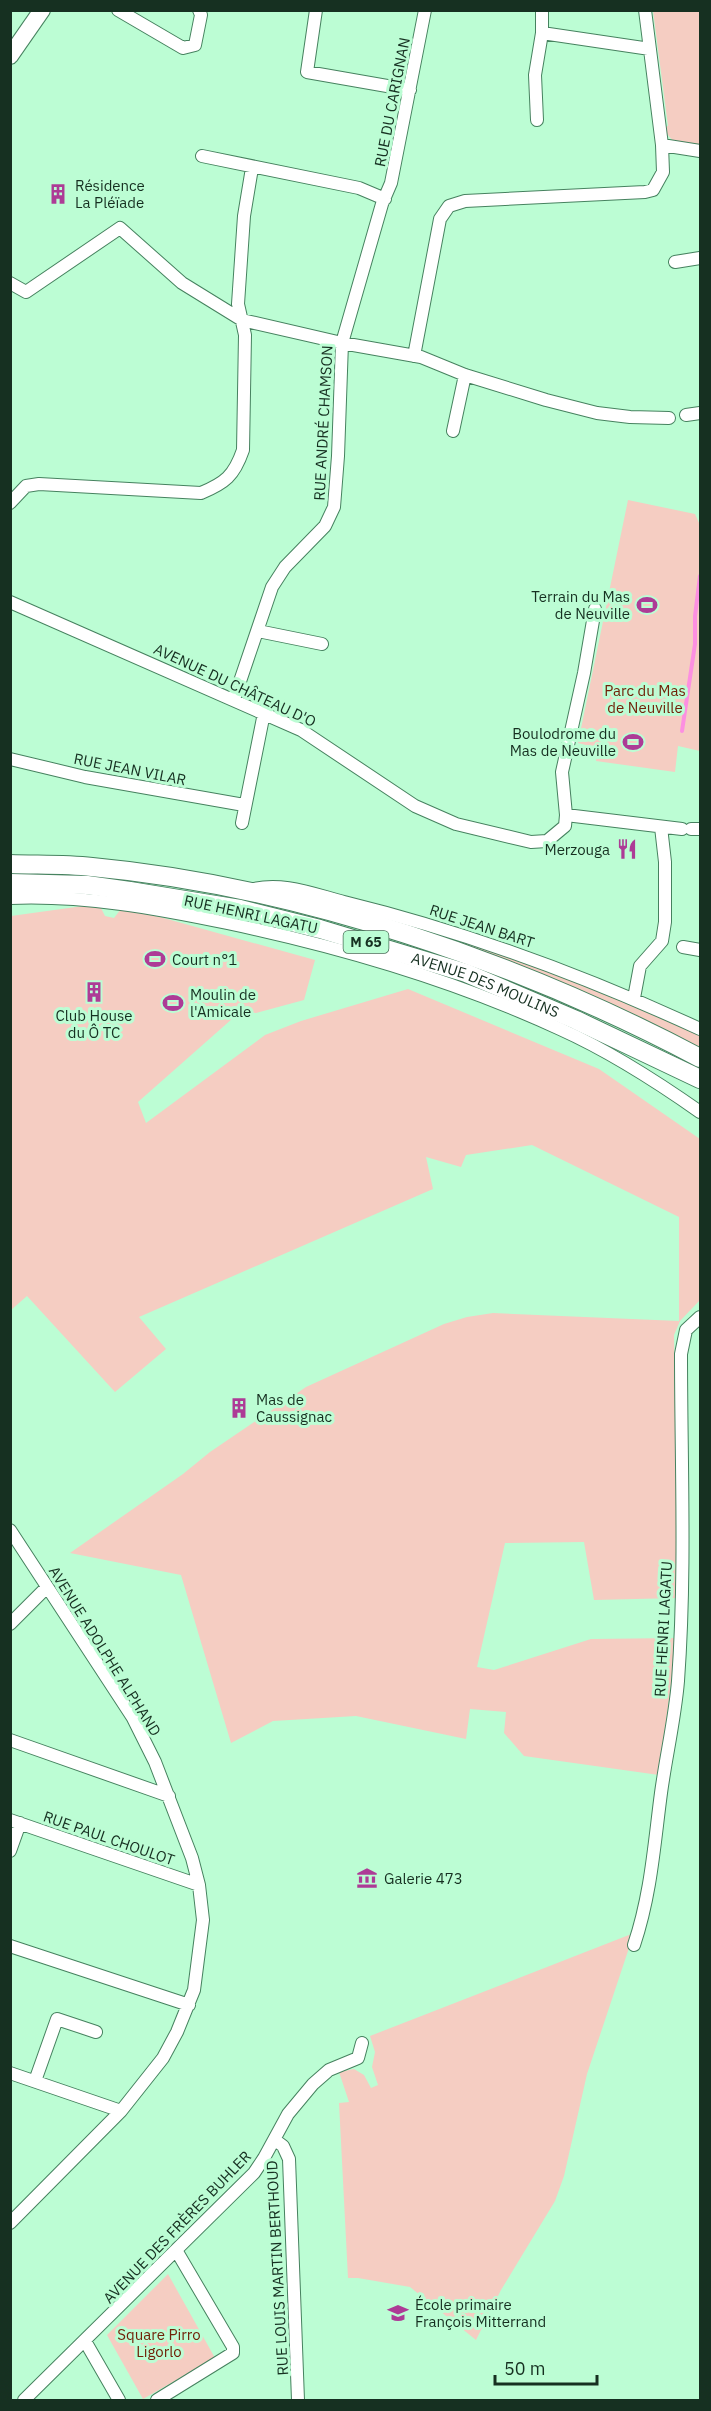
<svg xmlns="http://www.w3.org/2000/svg" width="711" height="2411" font-family="'IBM Plex Sans',sans-serif">
<style>
.green{fill:#f5cdc2}
.lines{fill:none;stroke-linecap:round;stroke-linejoin:round}
.stream{stroke:#fc8fe1;stroke-width:4}
.minor-casing{stroke:#46825f;stroke-width:14}
.secondary-casing{stroke:#46825f;stroke-width:18}
.primary-casing{stroke:#46825f;stroke-width:20}
.minor{stroke:#fff;stroke-width:12}
.secondary{stroke:#fff;stroke-width:16}
.primary{stroke:#fff;stroke-width:18}
.labels{text-anchor:middle;dominant-baseline:central;stroke-width:6;stroke-linejoin:round;paint-order:stroke}
.shield{fill:#bcfdd4;stroke:#486e57;stroke-width:1.5}
.shield-label{font-size:14px;font-weight:bold;fill:#163021}
.street-label{font-size:15px;fill:#163021;stroke:#bcfdd4}
.poi-label{font-size:15px;fill:#163021;stroke:#bcfdd4;text-anchor:start}
.park-label{font-size:15px;fill:#712209;stroke:#bcfdd4}
</style>
<rect width="100%" height="100%" fill="#bcfdd4"/>
<path class="green" d="M653,11H700V146C684,147 670,144 664,127L668,126Z
M628,500L695,514L700,525V751L678,746L675,772L596,761L598,748L578,743Z
M83,906L101,908L105,916L114,918L121,909L160,917L315,960L304,1000L256,1013L241,1011L138,1102L146,1123L265,1035L301,1021L408,989L599,1069L700,1139V1300L680,1321L674,1335L678,1598L594,1600L584,1542L505,1543L477,1667L494,1670L591,1639L677,1638L659,1775L524,1756L504,1733L506,1712L470,1709L466,1739L356,1716L273,1721L231,1743L181,1575L70,1553L183,1474L210,1452L306,1387L444,1324L467,1317L493,1313L679,1321V1217L532,1145L466,1155L461,1167L426,1157L433,1189L139,1317L166,1349L115,1392L27,1296L11,1310V916Z
M390,918L535,964L700,1034V1053Z
M634,1933L587,2074L564,2176L555,2201L501,2290L476,2340L410,2287L358,2278H348L339,2103L349,2102L339,2072L354,2069L364,2075L371,2088L378,2085L372,2067L375,2052L370,2036Z
M168,2274L215,2358L143,2399L107,2335Z"/>
<g class="lines">
<path class="stream" d="M682,731L695,644V616L700,576"/>
<g class="minor-casing">
<path id="minor" d="M118,10L183,48L195,45L201,15L199,10
M316,10L307,72L410,90
M542,33L650,49
M537,120L535,75L542,33V10
M662,145L700,151
M202,156L359,188L385,199
M675,262L700,258
M10,283L26,292L120,228L182,283L242,320L342,343L421,357L465,375L546,400L597,413L630,417L669,418
M414,356L440,219L449,206L465,201L645,192L653,190L663,172L662,145L645,10
M686,415L700,413
M453,431L465,375
M10,503L26,486L39,484L201,493C225,483 234,476 243,450L245,335L238,304L244,216L252,168
M10,602L301,730L415,806L456,824L531,842L547,841L565,826L566,815L562,772L584,673L595,609
M258,631L322,644
M234,699L272,587L285,567L325,526L334,507L338,456L342,343L382,204L391,183L425,10
M10,759L85,777L244,805
M566,815L682,829
M242,823L264,713
M691,829H700
M250,890C281,881 313,894 344,902C467,932 585,976 700,1029
M10,898C83,895 156,908 227,923C341,947 454,980 560,1029C609,1051 656,1081 700,1112
M683,947L700,950
M634,998L640,966L662,941L665,922V862L661,827
M10,1530L133,1718L155,1762L192,1858L199,1885L203,1920L194,1990L177,2032L163,2058L121,2111L10,2223
M10,1624L47,1587
M10,1740L169,1796
M10,1820L199,1885
M10,1851L20,1823
M634,1945C651,1894 654,1846 661,1793C666,1756 675,1718 678,1681C686,1572 681,1462 681,1354L686,1330L700,1317
M10,1946L189,2005
M10,2073L121,2111
M35,2081L57,2019L96,2032
M275,2140L283,2146L289,2159L298,2400
M85,2341L119,2400
M24,2400L254,2173L264,2158L288,2114L313,2084L329,2070L358,2058L362,2043
M157,2400L233,2353V2347L176,2250"/>
</g>
<g class="secondary-casing">
<path id="secondary" d="M10,56L42,10"/>
</g>
<g class="primary-casing">
<g id="primary">
<path d="M10,864C38,865 65,864 92,867C297,886 519,962 700,1058"/>
<path id="s1" d="M10,883L87,885L130,891L240,909L320,929L466,973L576,1020L700,1079"/>
</g>
</g>
<use href="#minor" class="minor"/>
<use href="#secondary" class="secondary"/>
<use href="#primary" class="primary"/>
</g>
<defs>
<g id="building-bare" transform="scale(1.62)"><path d="M-4-6H4V6H1V3H-1V6H-4ZM-2.5-4.3h1.7v1.8h-1.7ZM.8-4.3h1.7v1.8H.8ZM-2.5-1h1.7V.8h-1.7ZM.8-1h1.7V.8H.8Z" fill="#ad3b96" stroke="#bcfdd4" stroke-width="2.5" paint-order="stroke"/></g>
<g id="stadium-bare" transform="scale(1.62)"><path d="M0-5a6.5 5 0 1 0 0 10a6.5 5 0 1 0 0-10ZM-3.5-1.8h7v3.6h-7Z" fill="#ad3b96" stroke="#bcfdd4" stroke-width="2.5" paint-order="stroke"/></g>
<g id="restaurant-bare" transform="scale(1.62)"><path d="M-5-6h1v4h1v-4h1v4h1v-4h1v5L-1.5 .5V6h-2V.5L-5-1ZM5-6V6H3V1.5H1.5Q1.5-4 5-6Z" fill="#ad3b96" stroke="#bcfdd4" stroke-width="2.5" paint-order="stroke"/></g>
<g id="museum-bare" transform="scale(1.62)"><path d="M0-6L6-3V-2H-6V-3ZM-5-1h2V3h-2ZM-1-1h2V3h-2ZM3-1h2V3H3ZM-6 4H6V6H-6Z" fill="#ad3b96" stroke="#bcfdd4" stroke-width="2.5" paint-order="stroke"/></g>
<g id="school-bare" transform="scale(1.62)"><path d="M0-5L7-2L0 1L-7-2ZM-4 1L0 2.5L4 1V4Q0 6-4 4Z" fill="#ad3b96" stroke="#bcfdd4" stroke-width="2.5" paint-order="stroke"/></g>
</defs>
<g fill-rule="evenodd">
<use href="#building-bare" x="58" y="194"/>
<use href="#stadium-bare" x="647" y="605"/>
<use href="#stadium-bare" x="633" y="742"/>
<use href="#restaurant-bare" x="627" y="849"/>
<use href="#stadium-bare" x="155" y="959"/>
<use href="#building-bare" x="94" y="992"/>
<use href="#stadium-bare" x="173" y="1003"/>
<use href="#building-bare" x="239" y="1408"/>
<use href="#museum-bare" x="367" y="1878"/>
<use href="#school-bare" x="398" y="2313"/>
</g>
<g class="labels">
<rect class="shield" x="343.5" y="931" width="45" height="22" rx="4.5"/>
<g class="shield-label">
<text x="366" y="942">M 65</text>
</g>
<g class="street-label">
<text transform="translate(392 102) rotate(-79)">RUE DU CARIGNAN</text>
<text transform="translate(323 423) rotate(-87)">RUE ANDRÉ CHAMSON</text>
<text transform="translate(235 685) rotate(25)">AVENUE DU CHÂTEAU D'O</text>
<text transform="translate(130 769) rotate(11)">RUE JEAN VILAR</text>
<text transform="translate(251 914) rotate(12)">RUE HENRI LAGATU</text>
<text transform="translate(482 926) rotate(18)">RUE JEAN BART</text>
<text stroke="none"><textPath href="#s1" startOffset="489">AVENUE DES MOULINS</textPath></text>
<text transform="translate(663 1629) rotate(-87)">RUE HENRI LAGATU</text>
<text transform="translate(105 1651) rotate(58)">AVENUE ADOLPHE ALPHAND</text>
<text transform="translate(109 1838) rotate(19)">RUE PAUL CHOULOT</text>
<text transform="translate(177 2227) rotate(-46)">AVENUE DES FRÈRES BUHLER</text>
<text transform="translate(277 2268) rotate(-93)">RUE LOUIS MARTIN BERTHOUD</text>
</g>
<g class="poi-label">
<text x="75" y="185">Résidence<tspan x="75" dy="17">La Pléïade</tspan></text>
<text x="630" y="596" text-anchor="end">Terrain du Mas<tspan x="630" dy="17">de Neuville</tspan></text>
<text x="616" y="733" text-anchor="end">Boulodrome du<tspan x="616" dy="17">Mas de Neuville</tspan></text>
<text x="610" y="849" text-anchor="end">Merzouga</text>
<text x="172" y="959">Court n°1</text>
<text x="190" y="994">Moulin de<tspan x="190" dy="17">l'Amicale</tspan></text>
<text x="94" y="1015" text-anchor="middle">Club House<tspan x="94" dy="17">du Ô TC</tspan></text>
<text x="256" y="1399">Mas de<tspan x="256" dy="17">Caussignac</tspan></text>
<text x="384" y="1878">Galerie 473</text>
<text x="415" y="2304">École primaire<tspan x="415" dy="17">François Mitterrand</tspan></text>
</g>
<g class="park-label">
<text x="645" y="690">Parc du Mas<tspan x="645" dy="17">de Neuville</tspan></text>
<text x="159" y="2334">Square Pirro<tspan x="159" dy="17">Ligorlo</tspan></text>
</g>
</g>
<rect width="711" height="2411" fill="none" stroke="#163021" stroke-width="24"/>
<path d="M495 2375v9h102v-9" fill="none" stroke="#163021" stroke-width="3"/>
<text x="504" y="2375" font-size="18" fill="#163021" stroke="#bcfdd4" stroke-width="4.5" paint-order="stroke">50 m</text>
</svg>
